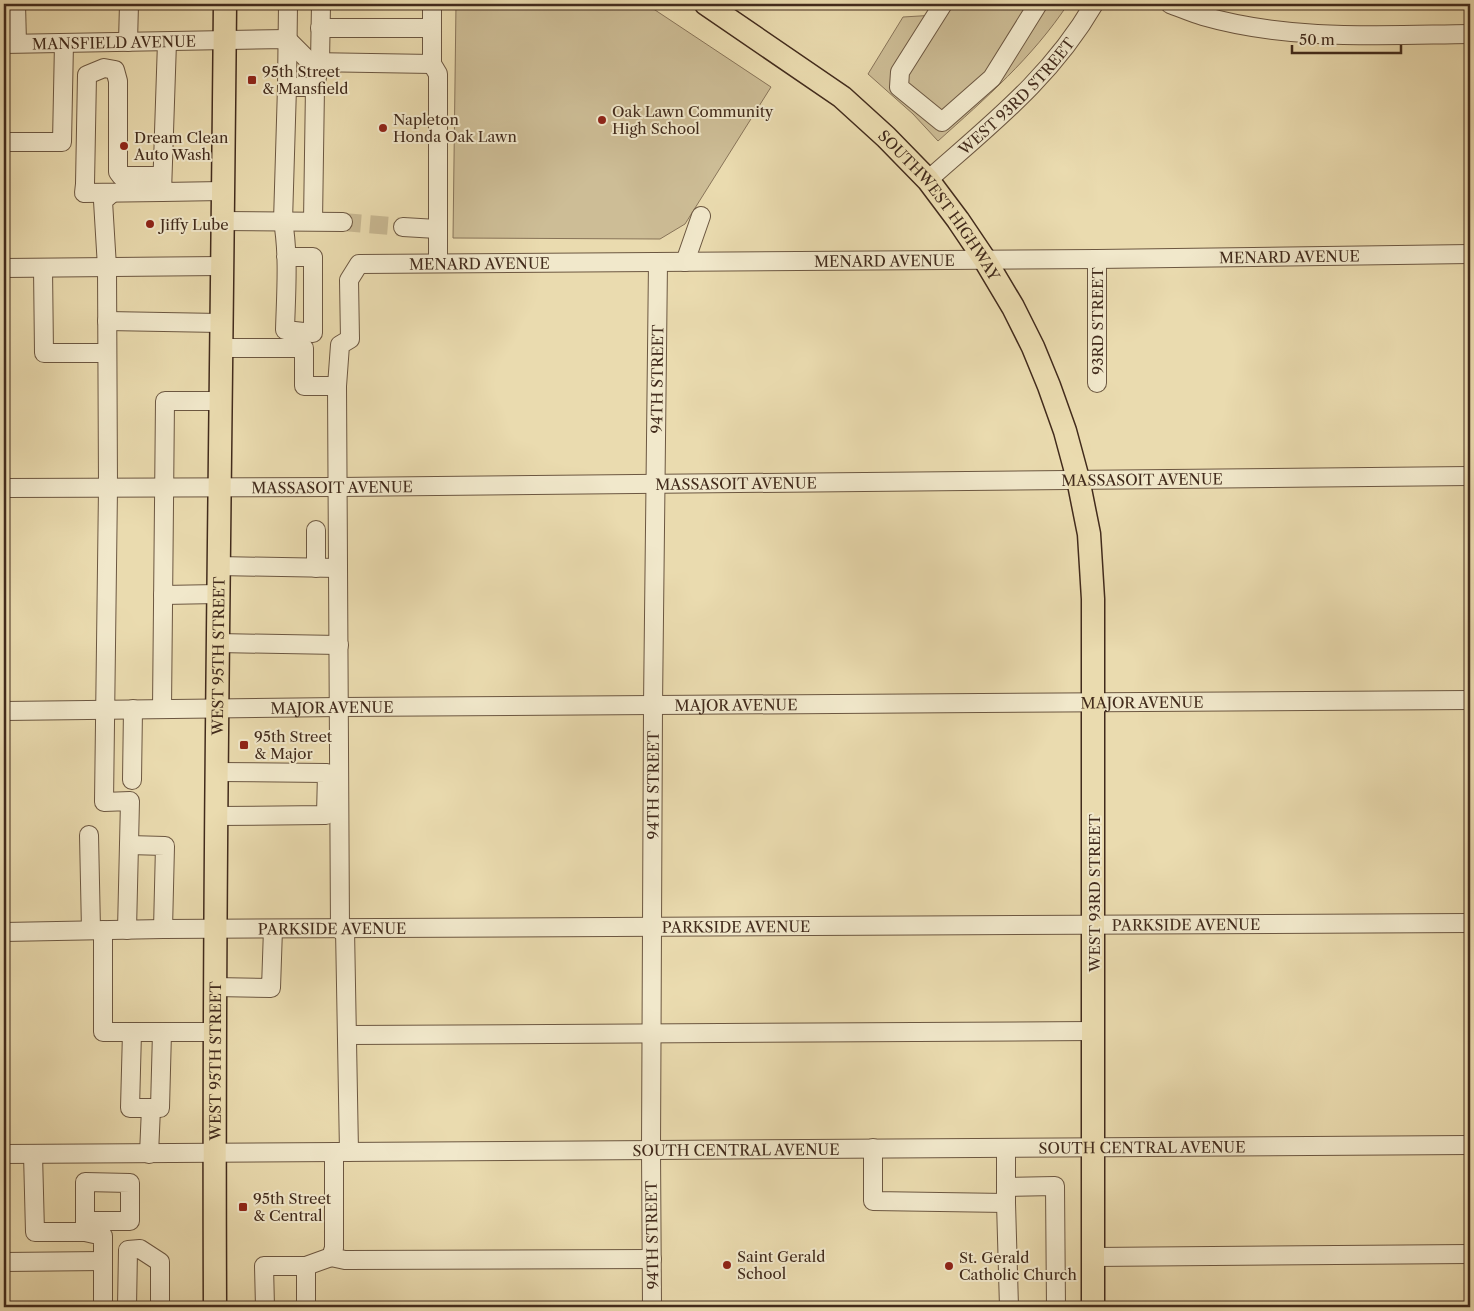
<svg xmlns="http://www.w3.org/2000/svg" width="1474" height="1311" font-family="'Libre Caslon Text',serif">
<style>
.green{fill:#cdbd96;stroke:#887459}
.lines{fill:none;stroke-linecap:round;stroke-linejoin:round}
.minor-tunnel{stroke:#c8b892;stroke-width:18;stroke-dasharray:18 9;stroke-linecap:butt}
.minor-casing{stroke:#6c5741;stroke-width:20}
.major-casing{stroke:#422b1c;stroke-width:25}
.minor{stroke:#f1e8cb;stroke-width:18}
.major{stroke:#eadbaf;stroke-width:22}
.poi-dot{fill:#8f2418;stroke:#f1e8cb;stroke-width:2}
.labels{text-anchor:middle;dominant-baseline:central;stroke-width:4;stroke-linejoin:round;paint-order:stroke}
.street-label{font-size:15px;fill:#422b1c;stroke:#f1e8cb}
.poi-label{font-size:15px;fill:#422b1c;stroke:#f1e8cb;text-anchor:start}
</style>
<rect width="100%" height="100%" fill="#eadbaf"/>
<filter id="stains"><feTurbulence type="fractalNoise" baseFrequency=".004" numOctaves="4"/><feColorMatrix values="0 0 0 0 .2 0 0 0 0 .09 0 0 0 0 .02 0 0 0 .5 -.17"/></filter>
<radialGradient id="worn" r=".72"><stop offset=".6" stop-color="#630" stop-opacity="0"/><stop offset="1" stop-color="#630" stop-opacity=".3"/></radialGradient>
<path class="green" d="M456,4H646L771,87L685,224L660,239L453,238Z
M942,4H1068C1032,58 986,98 938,141L913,114L868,74L903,17L936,15Z"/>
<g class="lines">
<path class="minor-tunnel" d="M343,222L403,227"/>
<g class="minor-casing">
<g id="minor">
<path d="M16,4L17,43"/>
<path d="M943,4L900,72L899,87L942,122L992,78L1038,4"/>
<path d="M1170,4C1181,8 1192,13 1203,16C1290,41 1381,35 1470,34"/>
<path d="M320,28H432"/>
<path d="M128,42L129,4"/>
<path d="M167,42L162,192L222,191"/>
<path id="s1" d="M4,44L287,39L310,62L432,64V4"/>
<path d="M432,64L438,74V263"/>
<path d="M287,87L288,4"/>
<path d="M4,142H62L64,43"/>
<path d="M162,176H121L118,172V81L115,70L104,68L87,75L85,184L84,193L162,192"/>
<path id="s2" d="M928,180C991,124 1051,78 1094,4"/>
<path d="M112,193L103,201L107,267L108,488L104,802L130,801L127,930"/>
<path d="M222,221L343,222"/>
<path d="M313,221L315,87L320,62L321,4"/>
<path d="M403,227L437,229"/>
<path d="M286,257H313V333L285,330C286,294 289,256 283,221L287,87H315"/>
<path d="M685,262L701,216"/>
<path d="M4,268L221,266"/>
<path d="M43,268L44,353H107"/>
<path d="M107,321L220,323"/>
<path d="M220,348H304V386H337"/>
<path d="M1097,383V259"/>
<path id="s3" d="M4,488L338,487L1470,476"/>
<path d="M218,566L338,568"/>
<path d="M316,568V530"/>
<path d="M163,595L218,594"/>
<path d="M218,643L339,645"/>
<path d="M162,709L165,401H220"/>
<path id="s4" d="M4,711L339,707L1470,700"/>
<path d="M132,780L133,709"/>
<path d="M216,816L326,815L327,773L216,772"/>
<path d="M89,835L91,930"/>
<path d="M129,845L165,846L163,929"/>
<path d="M345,929L349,1152"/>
<path d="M103,930V1032H214"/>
<path id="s5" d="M340,930L337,386L340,345L350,339L349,280L359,264L1097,259L1470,254"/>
<path id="s6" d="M4,932L163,929L1470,923"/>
<path d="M215,987L271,988L273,929"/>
<path d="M132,1032L130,1108H151L149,1154"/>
<path d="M347,1035L1093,1031"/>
<path d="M151,1108H160L162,1032"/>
<path d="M873,1148V1201L1006,1203V1148"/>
<path id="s7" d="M4,1154L1470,1145"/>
<path d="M33,1154L35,1232H85V1182L130,1183V1221H85"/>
<path d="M1006,1187L1055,1186L1056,1307"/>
<path d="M1006,1203L1009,1307"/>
<path d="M85,1232L103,1236V1307"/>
<path d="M331,1257L345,1260L652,1259"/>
<path d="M1093,1257L1470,1254"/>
<path d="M4,1262L103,1261"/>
<path d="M306,1266L331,1257L334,1248V1152"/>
<path d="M127,1307L128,1250L140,1249L160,1262V1307"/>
<path d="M265,1307L264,1266H306V1307"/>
<path id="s8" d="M652,1307L651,1150L653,706L658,262"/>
</g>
</g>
<g class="major-casing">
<g id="major">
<path id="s9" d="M706,4L842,97L886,137L928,180L958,220L985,260L1013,307L1033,347L1049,386L1065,431L1078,479L1089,534L1093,599V1307"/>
<path id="s10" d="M215,1307C213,873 221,438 225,4"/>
</g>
</g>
<use href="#minor" class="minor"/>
<use href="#major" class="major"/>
</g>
<g class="poi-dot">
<rect x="247" y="75" width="10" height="10" rx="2.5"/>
<circle cx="602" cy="120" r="5"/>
<circle cx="383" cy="128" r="5"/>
<circle cx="124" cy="146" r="5"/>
<circle cx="150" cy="224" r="5"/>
<rect x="239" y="740" width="10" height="10" rx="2.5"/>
<rect x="238" y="1202" width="10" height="10" rx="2.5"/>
<circle cx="727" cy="1265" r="5"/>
<circle cx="949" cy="1266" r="5"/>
</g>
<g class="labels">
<g class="street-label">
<text stroke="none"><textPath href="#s1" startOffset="110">MANSFIELD AVENUE</textPath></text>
<text stroke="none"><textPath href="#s2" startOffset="122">WEST 93RD STREET</textPath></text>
<text stroke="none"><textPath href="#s9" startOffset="311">SOUTHWEST HIGHWAY</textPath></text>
<text stroke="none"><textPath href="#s5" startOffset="1605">MENARD AVENUE</textPath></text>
<text stroke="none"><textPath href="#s5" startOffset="1200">MENARD AVENUE</textPath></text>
<text stroke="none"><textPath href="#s5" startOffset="795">MENARD AVENUE</textPath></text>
<text transform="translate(1097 321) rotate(-90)">93RD STREET</text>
<text stroke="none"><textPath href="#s8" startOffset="928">94TH STREET</textPath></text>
<text stroke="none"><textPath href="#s3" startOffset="1138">MASSASOIT AVENUE</textPath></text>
<text stroke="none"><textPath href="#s3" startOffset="732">MASSASOIT AVENUE</textPath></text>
<text stroke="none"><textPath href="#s3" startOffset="328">MASSASOIT AVENUE</textPath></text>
<text stroke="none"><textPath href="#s10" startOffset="651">WEST 95TH STREET</textPath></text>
<text stroke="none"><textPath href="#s4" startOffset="1138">MAJOR AVENUE</textPath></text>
<text stroke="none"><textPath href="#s4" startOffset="732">MAJOR AVENUE</textPath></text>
<text stroke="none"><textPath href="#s4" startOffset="328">MAJOR AVENUE</textPath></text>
<text stroke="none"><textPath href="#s8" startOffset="522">94TH STREET</textPath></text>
<text transform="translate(1094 893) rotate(-90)">WEST 93RD STREET</text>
<text stroke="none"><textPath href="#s6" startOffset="1182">PARKSIDE AVENUE</textPath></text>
<text stroke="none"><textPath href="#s6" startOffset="732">PARKSIDE AVENUE</textPath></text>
<text stroke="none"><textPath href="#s6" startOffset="328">PARKSIDE AVENUE</textPath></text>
<text stroke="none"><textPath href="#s10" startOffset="246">WEST 95TH STREET</textPath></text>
<text stroke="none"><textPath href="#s7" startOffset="1138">SOUTH CENTRAL AVENUE</textPath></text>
<text stroke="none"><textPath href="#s7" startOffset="732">SOUTH CENTRAL AVENUE</textPath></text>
<text transform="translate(652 1235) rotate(-91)">94TH STREET</text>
</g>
<g class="poi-label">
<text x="262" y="71">95th Street<tspan x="262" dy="17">&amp; Mansfield</tspan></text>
<text x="612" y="111">Oak Lawn Community<tspan x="612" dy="17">High School</tspan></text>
<text x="393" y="119">Napleton<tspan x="393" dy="17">Honda Oak Lawn</tspan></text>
<text x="134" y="137">Dream Clean<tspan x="134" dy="17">Auto Wash</tspan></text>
<text x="160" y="224">Jiffy Lube</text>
<text x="254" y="736">95th Street<tspan x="254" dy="17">&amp; Major</tspan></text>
<text x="253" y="1198">95th Street<tspan x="253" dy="17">&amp; Central</tspan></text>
<text x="737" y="1256">Saint Gerald<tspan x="737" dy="17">School</tspan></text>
<text x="959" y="1257">St. Gerald<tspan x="959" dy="17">Catholic Church</tspan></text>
</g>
</g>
<rect width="1474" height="1311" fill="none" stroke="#eadbaf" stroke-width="20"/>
<rect x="5" y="5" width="1464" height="1301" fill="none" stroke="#422b1c" stroke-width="2.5"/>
<rect x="10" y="10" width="1454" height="1291" fill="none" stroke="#422b1c"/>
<path d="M1292 45v8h109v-8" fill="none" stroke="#422b1c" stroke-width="2.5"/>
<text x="1299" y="45" font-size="15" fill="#422b1c" stroke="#f1e8cb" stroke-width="4" paint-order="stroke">50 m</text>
<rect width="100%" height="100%" filter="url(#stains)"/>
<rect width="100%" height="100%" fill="url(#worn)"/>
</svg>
